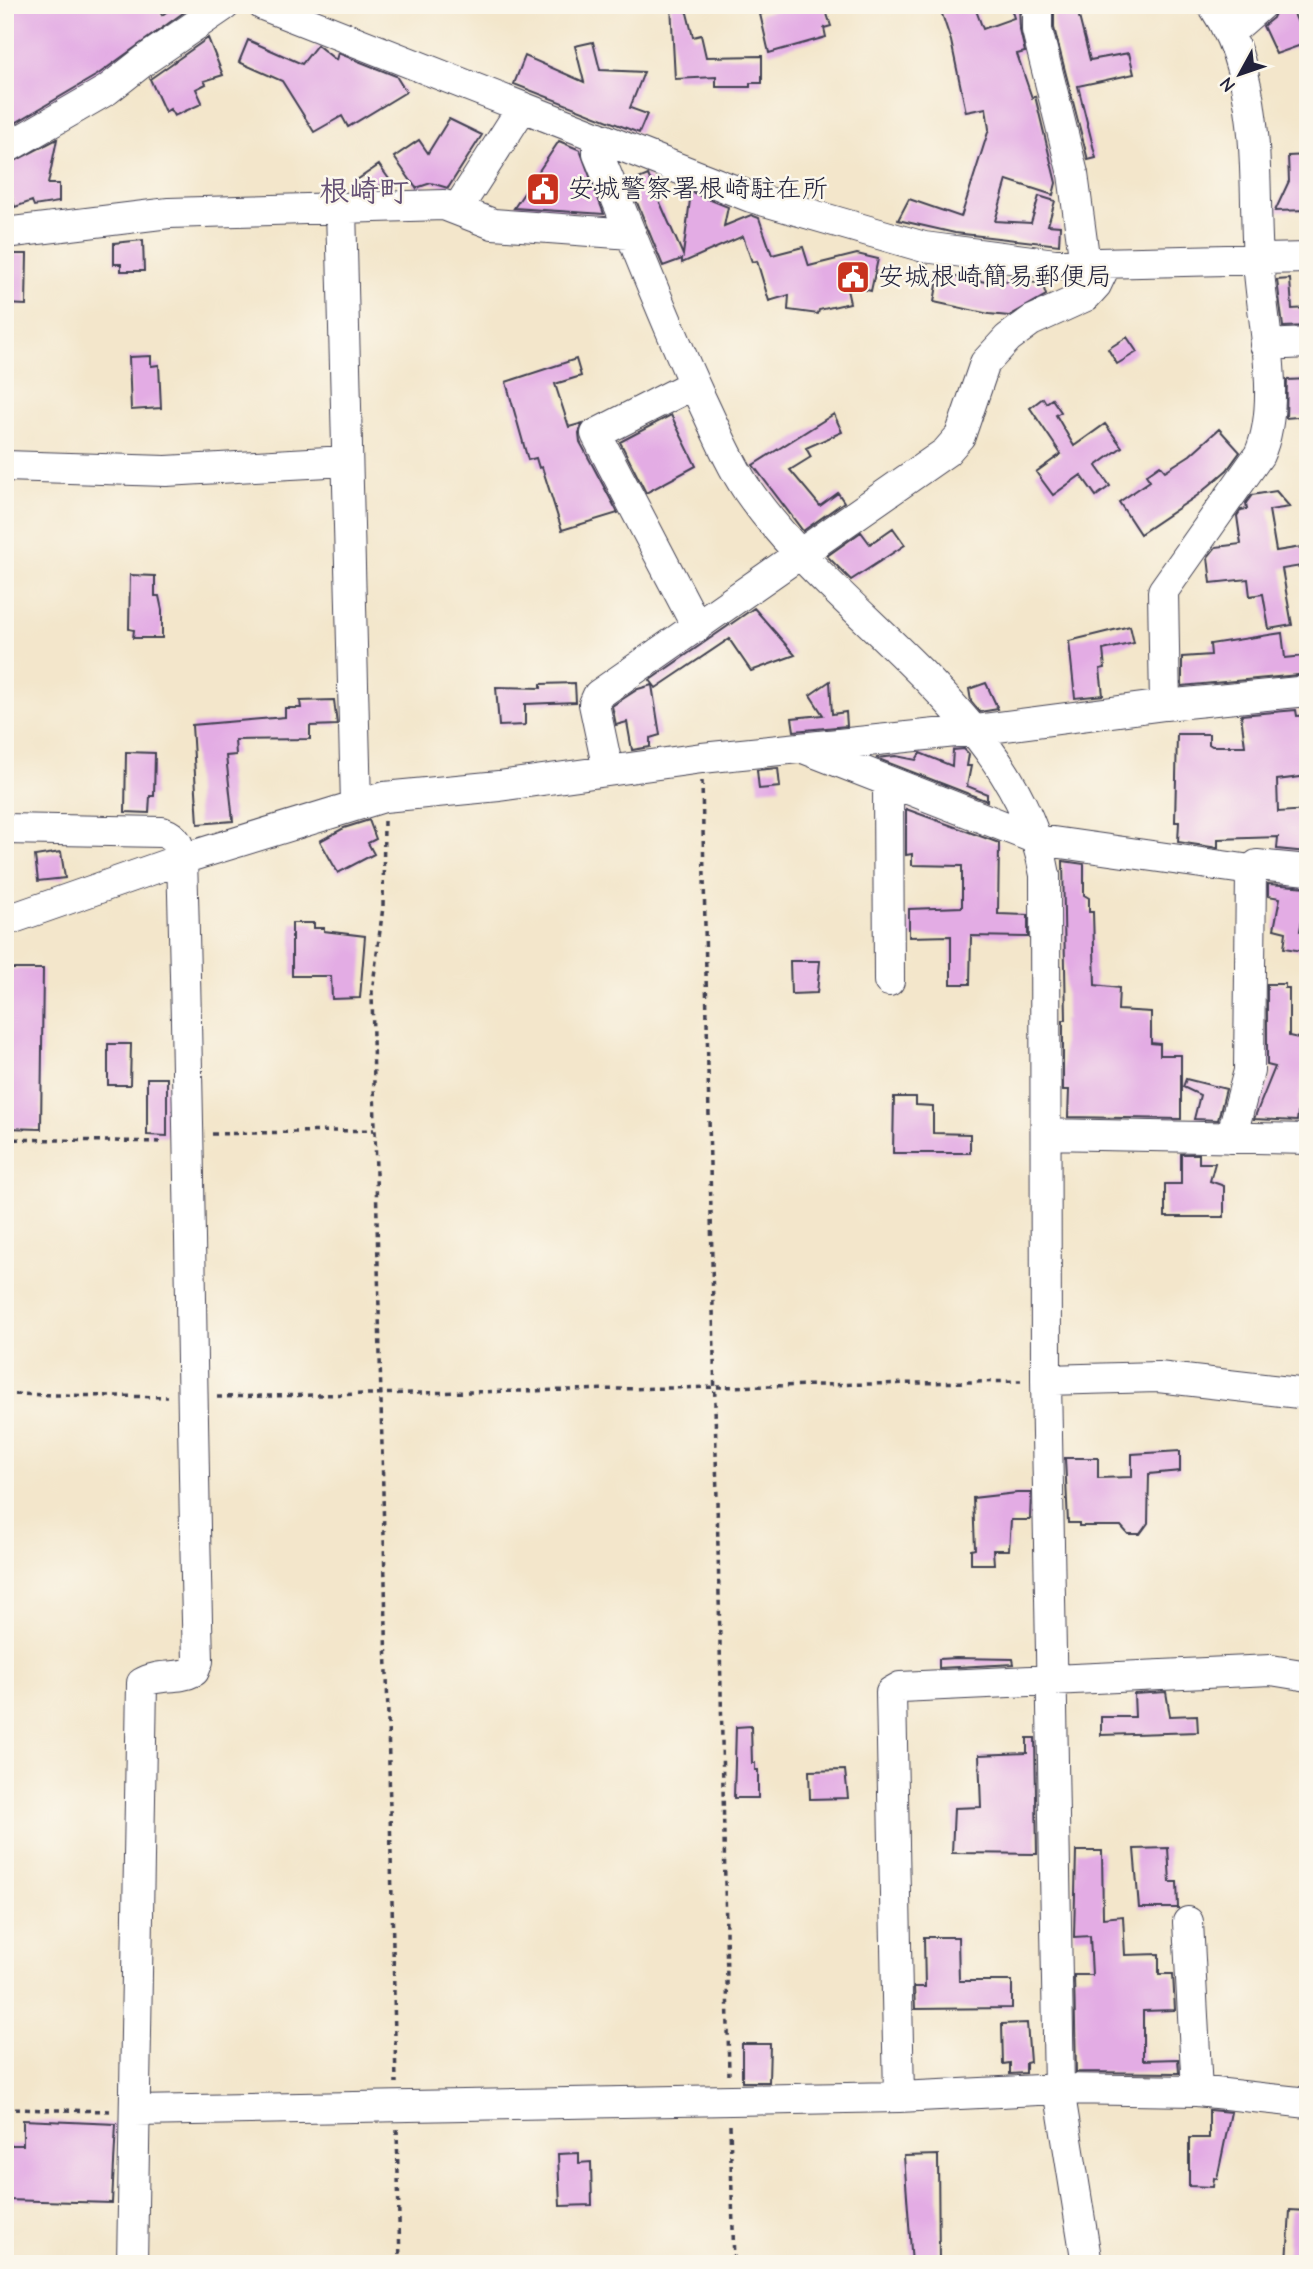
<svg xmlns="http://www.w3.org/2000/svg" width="1313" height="2269" font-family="'Comic Neue','Klee One',sans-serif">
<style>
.building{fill:#e3ace4}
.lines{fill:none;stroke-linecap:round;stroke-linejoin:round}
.minor-casing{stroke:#413f51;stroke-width:32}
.path{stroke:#413f51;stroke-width:3.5;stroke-dasharray:5 5;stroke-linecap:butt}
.minor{stroke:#fff;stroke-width:30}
.labels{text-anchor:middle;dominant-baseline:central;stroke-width:5;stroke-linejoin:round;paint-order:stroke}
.poi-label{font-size:26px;fill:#22223b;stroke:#fbf7ec;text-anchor:start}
.quarter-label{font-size:30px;font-weight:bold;fill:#665276;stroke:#fbf7ec}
</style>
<rect width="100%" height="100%" fill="#fbf7ec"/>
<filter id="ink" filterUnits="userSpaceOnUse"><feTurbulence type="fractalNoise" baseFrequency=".0143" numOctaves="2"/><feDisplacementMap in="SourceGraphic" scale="14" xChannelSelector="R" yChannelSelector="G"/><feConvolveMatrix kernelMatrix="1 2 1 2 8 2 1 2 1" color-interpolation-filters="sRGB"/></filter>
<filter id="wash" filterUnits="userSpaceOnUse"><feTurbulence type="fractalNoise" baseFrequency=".00686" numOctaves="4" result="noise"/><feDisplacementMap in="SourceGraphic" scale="28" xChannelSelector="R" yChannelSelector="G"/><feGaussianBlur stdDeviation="1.57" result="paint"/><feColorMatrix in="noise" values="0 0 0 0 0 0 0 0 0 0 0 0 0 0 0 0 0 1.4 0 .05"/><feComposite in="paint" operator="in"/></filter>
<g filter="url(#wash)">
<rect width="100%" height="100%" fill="#f3e6cb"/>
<g id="blocks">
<path class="building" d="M5,5H156L162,15L176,5H194L97,75L5,129V76L11,72L5,61Z
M671,5H685L693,37L701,35L706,57L762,56V83H750V87H716V77L675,79Z
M797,5H824L831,26L824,28L826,37L769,53L760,14Z
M939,5H974L983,29L1014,18L1010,5H1019L1020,30L1025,52L1017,54L1032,98L1035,96L1056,183L1053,195L1007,180L995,221L1031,223L1039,196L1055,201L1048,225L1060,226L1059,245L955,233L898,220L909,199L961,217L989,129L986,108L966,112L951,41Z
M1054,5H1076L1090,60L1129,53L1134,74L1078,86L1096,158L1088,160L1054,28Z
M1290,5L1307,43L1276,54L1263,26L1273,18L1278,6Z
M208,38L223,75L204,81L206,84L196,89L202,102L199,105L174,116L170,109L165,112L150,79Z
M248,40L302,64L317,45L336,60L338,53L396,76L406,92L348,127L342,116L314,132L282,81L239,62Z
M593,42L600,70L644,72L630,108L647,114L639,133L514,84L525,56L584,82L575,46Z
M449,119L482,135L448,188L431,183L416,188L394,157L419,140L428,153Z
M57,139L48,184H59V202L34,206L32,201L15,207L5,179V166Z
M559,141L580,150L604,214L514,208Z
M1308,155V210L1275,211L1289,181L1288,156Z
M379,165L389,179L374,190H355L351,184Z
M648,175L683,255L691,192L728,207L724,226L751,215L759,218L772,255L803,247L809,266L857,254L878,259L871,291L846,285L850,303L819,310L818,314L788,310L789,295L769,301L757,261L752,262L743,236L682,263V259L663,266L629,183Z
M143,240L144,271H121V264H114V243Z
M5,254H27L26,305L5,304Z
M939,274L992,283V280L1042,283L1046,295L1009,316L989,314L934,302Z
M1290,279L1292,309L1308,308V326L1283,327L1277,280Z
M1127,337L1137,352L1117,364L1108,349Z
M151,356V366L159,365L161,408L131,410L129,357Z
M576,359L581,376L555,384L569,427L583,423L579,433L580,442L618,513L562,530L542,467L539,468L536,458L528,460L506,382Z
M1308,379V416L1286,418L1287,380Z
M1043,398L1046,403L1052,399L1061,412L1056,415L1074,446L1105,424L1122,447L1096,466L1110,486L1096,496L1081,475L1053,495L1036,472L1061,454L1030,408Z
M834,414L842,432L806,448L811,457L790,470L820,506L838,493L844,502L803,531L753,465Z
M671,415L696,466L646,493L620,442Z
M1219,429L1240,452L1227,470L1198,495L1140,534L1119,502L1150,481L1146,475L1160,465L1165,471L1190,455Z
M1276,491L1290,507L1269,510L1276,551L1308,546V565L1282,569L1292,625L1269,629L1263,594L1250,596L1248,579L1211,583L1208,557L1216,547L1241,544L1237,516L1241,510L1247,509L1246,503L1252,495Z
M893,528L905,545L851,580L827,556L861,532L870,544Z
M130,575L155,576V596H159L162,610V638H133L134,630L129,629Z
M754,608L795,655L751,671L729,639L656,688L650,680Z
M1130,626L1134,643L1103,650L1105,668L1100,669L1103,695L1075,698L1069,641Z
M1282,633L1285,658L1304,656V662H1308V674L1182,686V657L1211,655L1210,644Z
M830,681L832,714L846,712L847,726L794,731L792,718L823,715L810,695Z
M575,683L576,702L525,704V725L499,726L496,687L541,688V684Z
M986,683L998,709L980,712L971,701L969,689Z
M652,685L660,735L650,738V747L632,750L627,722L616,725L612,706L638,689Z
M334,700L337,725L310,726V739L235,740L236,755L226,756L233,821L198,824L192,725L285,717V708H301L300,701Z
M1296,710L1297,716L1308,715V776L1277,780L1278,812L1308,810L1307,852L1277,849L1278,837L1218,839V848L1178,842L1179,822H1175L1177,734H1209V744L1212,746H1245L1241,715Z
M964,749L969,754L967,766H971L967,786L987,794V801L876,758L896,756L916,760L920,753L952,766L953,750Z
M126,752L155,753L154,796H150L149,813L125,812Z
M778,768L780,787L759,789L757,770Z
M906,809L999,843L998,914L1028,915V937L971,936L970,984H951V936L909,937V909L962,907V866L912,865V854L906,855Z
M369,820L376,839L368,843L374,854L338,873L320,841L344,828Z
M61,852L65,878L38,881L35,856Z
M1063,861L1084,864V895L1089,898V912H1093L1095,985L1119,988L1118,1010L1151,1012V1043L1160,1044V1055H1181V1119L1068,1117L1069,1090H1063V1020H1066Z
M1268,884L1308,887L1300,931L1308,932V952L1284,948L1286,932L1274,929L1280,898L1268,896Z
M292,923H314V928H324V931L365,936L360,998L332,999L331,976H292Z
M790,961H820L817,993L791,994Z
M5,969H43L41,1129L5,1128Z
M1267,984H1285V988H1289V1036L1307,1040L1297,1121L1254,1119L1275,1067L1267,1065Z
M108,1044H131L130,1085H108Z
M147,1078H167V1136L147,1135Z
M1186,1079L1226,1089L1218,1120L1194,1119L1200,1095L1183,1087Z
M894,1097H916V1105L933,1106V1133L970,1134V1153H893Z
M1181,1154H1199V1163H1215L1210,1181L1224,1186V1217H1165V1184H1181Z
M1180,1451V1471L1149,1474L1148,1523L1140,1534H1128L1121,1526H1079V1523H1068L1065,1458H1098V1478L1132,1477V1454Z
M1017,1493H1031L1030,1520H1011L1009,1550H993L994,1564H971V1550L975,1549L973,1498Z
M956,1658L1013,1659L1014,1664L939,1668V1659Z
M1166,1692L1170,1716L1197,1715L1198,1732L1101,1735V1717H1135L1134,1694Z
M751,1726L752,1763H755V1770H758V1798H734L736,1727Z
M1027,1738H1035L1037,1854L952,1853L954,1808L981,1807L979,1755L1027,1753Z
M845,1770L848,1798L810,1799L809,1771Z
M1168,1848L1170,1882H1177L1178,1908H1139L1134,1849Z
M1076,1851H1102L1103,1918L1123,1916L1125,1955L1159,1954V1974H1173L1175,2010L1143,2011V2060L1178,2059L1179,2073L1076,2072L1074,1975H1092L1090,1936L1074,1937Z
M924,1937H958L959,1981H1012V2008L915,2009L914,1987H925Z
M1027,2023L1030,2062L1026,2063V2073L1010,2074V2063L1003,2064L1002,2024Z
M742,2044H770L769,2082H742Z
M1209,2110L1231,2112L1217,2179L1214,2178L1213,2187L1189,2186V2138H1209Z
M23,2120L116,2124L112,2203L5,2200V2145H23Z
M579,2153V2163L591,2162L592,2205L560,2206L558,2154Z
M938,2155L939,2264H912L904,2156Z
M1290,2210L1307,2211L1308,2264H1287Z"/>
</g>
</g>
<g filter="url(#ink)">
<use href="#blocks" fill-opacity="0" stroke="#413f51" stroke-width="2"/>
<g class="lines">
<g class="minor-casing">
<path id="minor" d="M263,5L751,197L924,247L1055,264L1308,258
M1037,5V30L1073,174L1085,264
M1229,33L1261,5
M598,137V154C632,235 663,317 700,397C715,428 729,463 748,491C836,618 1018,716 1045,875L1046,1380L1059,2089L1087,2264
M5,149L107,90L149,57L225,5
M341,208L356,804
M458,208L522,108
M5,233L169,213L444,205L493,224L631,234
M1265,345L1308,343
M694,384L596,434L697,627
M5,466L166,471L346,461
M1165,705L1163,591L1259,455C1283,403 1261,316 1258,259C1254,197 1259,134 1243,73C1237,49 1227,26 1213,5
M806,749L1039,840L1251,870L1257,865L1308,870
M608,770L594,704L598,695L946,452L960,436L985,363L1008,338L1031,321L1086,296L1096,285L1106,264
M888,784L889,981
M5,829L162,832C177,837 179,845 182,859C190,1127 191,1394 198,1661L194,1671C177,1680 158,1673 142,1683L132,2264
M5,921L182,859L384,797L499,786L702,758L975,730L1165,705L1308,691
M1047,1134L1308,1139
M1231,1138L1249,1071L1251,870
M1046,1380L1158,1377L1308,1394
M1188,1922L1197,2091
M899,2097L891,1692L900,1687L1271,1670L1308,1676
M135,2111L899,2097L1059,2089L1197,2091L1308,2103"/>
</g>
<path class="path" d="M702,781L729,2075
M384,821L383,907L372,992L396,2083
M212,1134L374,1130
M5,1139L163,1142
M5,1394L168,1397
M217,1397L1021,1381
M5,2109L112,2111
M730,2125L734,2264
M397,2129L400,2264"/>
<use href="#minor" class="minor"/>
</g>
</g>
<defs>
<g id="civic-square" transform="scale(1.75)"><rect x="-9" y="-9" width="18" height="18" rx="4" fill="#c8321e" stroke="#fbf7ec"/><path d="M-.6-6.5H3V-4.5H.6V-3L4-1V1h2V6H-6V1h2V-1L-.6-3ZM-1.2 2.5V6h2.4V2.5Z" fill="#fff"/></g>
</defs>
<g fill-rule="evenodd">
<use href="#civic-square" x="543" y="189"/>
<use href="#civic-square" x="853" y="277"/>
</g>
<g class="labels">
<g class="poi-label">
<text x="568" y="189">安城警察署根崎駐在所</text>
<text x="878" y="277">安城根崎簡易郵便局</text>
</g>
<g class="quarter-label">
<text x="364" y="191">根崎町</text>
</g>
</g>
<rect width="1313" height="2269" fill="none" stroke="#fbf7ec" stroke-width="28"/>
<g transform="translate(1240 74) rotate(230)" stroke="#fbf7ec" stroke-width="5" paint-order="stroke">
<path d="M0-5L12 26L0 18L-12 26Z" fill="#22223b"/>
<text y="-10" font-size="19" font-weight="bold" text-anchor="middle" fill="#22223b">N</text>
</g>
</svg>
